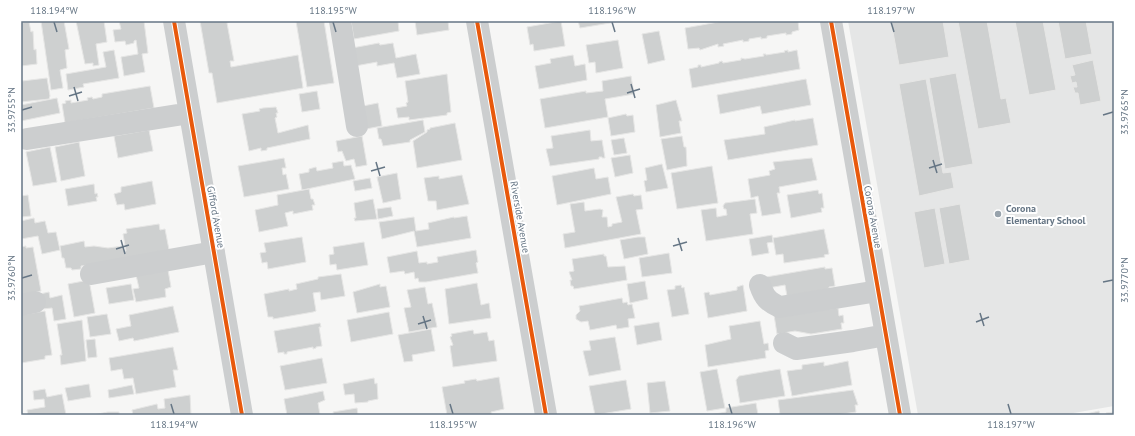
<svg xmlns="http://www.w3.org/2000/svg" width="1135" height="436" font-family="'PT Sans',sans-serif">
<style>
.built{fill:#e5e6e6}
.building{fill:#ced0d0;stroke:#e6e6e5}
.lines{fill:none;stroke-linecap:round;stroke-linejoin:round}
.minor{stroke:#cccecf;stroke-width:22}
.cycleway-casing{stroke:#fff;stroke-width:6}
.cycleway{stroke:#e8590c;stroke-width:4}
.ticks{fill:none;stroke:#667685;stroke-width:1.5}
.poi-dot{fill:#98a3ac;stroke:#fff;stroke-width:1.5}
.labels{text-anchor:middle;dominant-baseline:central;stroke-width:4;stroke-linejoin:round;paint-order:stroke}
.poi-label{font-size:10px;font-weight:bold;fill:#667685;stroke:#fff;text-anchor:start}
.street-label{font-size:10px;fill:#667685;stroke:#fff}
.neatline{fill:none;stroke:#667685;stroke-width:1.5}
.ticks-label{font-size:10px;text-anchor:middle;fill:#667685}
</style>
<rect width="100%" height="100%" fill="#f6f6f5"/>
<path class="built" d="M848,21H1114V406L1062,415H918Z"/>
<path class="building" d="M41,21H64L69,49L65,50L67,68L60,70L63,88L51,90Z
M76,21H104L107,42L96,44L99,65L93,66V63L85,64Z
M119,21H144L148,53L142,54L145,72L124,76L121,57L138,54L136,40L134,41V43L126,45L125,41L115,42L113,30L121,29Z
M200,21H231L227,23L234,61H230L231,67L298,55L303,88L217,103L212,73H209Z
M296,21H324L334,83L307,87Z
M351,21H398L399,31L354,39Z
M415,21H448L449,30L417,35Z
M561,21L565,46L534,51L533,44L530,45L527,27Z
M578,21H615L616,22L580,28Z
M724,21H798L799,30L792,32V34L786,35V33L767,36V38L761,39V37L749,39V41L743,42V40L723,44L724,46L718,47V44L700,50L699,48L688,49L685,28Z
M891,21H943L949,57L899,65Z
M958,21H987L1001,99L1006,98L1011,123L978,129Z
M1015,21H1043L1056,90L1029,95Z
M1058,21H1086L1092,54L1065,59Z
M29,22L31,32L33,31L34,50L36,49L37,64L21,66V23Z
M659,31L665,60L648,64L642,34Z
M618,40L623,68L596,73L595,62L589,63L586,45Z
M379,43L380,45L393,43L396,58L416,54L420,74L397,78L394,63L377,66V62L355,66L352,48Z
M114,50L119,78L83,84L84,87L68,90L66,74L106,67L103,52Z
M788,50V52L797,50L800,69L692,88L689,69L698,67V65H701V67L719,63V62L722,61L723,63L741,60V58L745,59L764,56L763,54H766V55L785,52L784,51Z
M573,55L575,66L585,64L587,80L539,89L535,66L551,63L550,59Z
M1093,60L1101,101L1080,105L1078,93H1075L1073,87H1077L1076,82L1072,83L1070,76L1075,75L1072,65Z
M956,73L973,164L945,169L929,78Z
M447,74L451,112L447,113V115L409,120V117L398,118L396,108L407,106L406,103L408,102L405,81Z
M631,76L634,94L605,99L608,117L545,128L540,99L586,91V93L603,91L602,81Z
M47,78L50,96L49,99L21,102L22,81Z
M806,79L811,105L762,114L760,106L720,114L717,95Z
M926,79L943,173L951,172L954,188L919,196L899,84Z
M150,86L154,108L65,123L62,104L66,103L65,101L71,100V103L88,100L87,98L92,97L93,99L102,97V94Z
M317,91L320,109L302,112L299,94Z
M57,98L60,113L21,121V105Z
M676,100L682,121H679L681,133L660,137L656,105Z
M378,103L382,126L366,129L363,106Z
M276,107L278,113H276L277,117L275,118L278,133L308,125L310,139L267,148V150L261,151V148L249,151L242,114L260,111L259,109L263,108Z
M626,114L627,116L633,115L635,132L611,136L608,118Z
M813,118L818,145L728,160L724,140L765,134L764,127L795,120V121Z
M423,120L425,132L410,140V142L383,146L381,139H379L377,128Z
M455,123L462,160L417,168L413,141L427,132V130L430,129V128Z
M149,130L153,151L118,158L114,136Z
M590,130L591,141L602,140L605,158H602V157H599V159L550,166L546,149L553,148L551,136Z
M362,136L367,165L356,167L354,159L346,161L342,151L338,152L336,141Z
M682,136L684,147H686L687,166L667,170L661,139Z
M624,138L627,153L614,155L611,140Z
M79,142L85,176L61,181L55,147Z
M50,147L57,182L33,186L26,152Z
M630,155L633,173L615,177L611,158Z
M284,158L286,168H282L283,175L286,174L289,189L244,197L238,166Z
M812,158L817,180L779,187L780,193H777L781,213L762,216L758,196L751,198L748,179L770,175L769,171L775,169L773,162Z
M343,161L344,166L351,165L355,179L302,190L299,174L309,172V169L316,167L317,171L333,168L332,163Z
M662,164L668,188L646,192L644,181L647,180L645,168Z
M712,166L718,203L677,209L671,173Z
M594,168L596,179L608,177L611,194L557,205L552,176Z
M397,173L401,199L383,203L377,177Z
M462,175L469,204L437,210L436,201H428L424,178L439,176V179Z
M370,178L372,188L355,191L353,181Z
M152,181L156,204L125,210L124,204L117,205L114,194L121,192V187Z
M94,184L95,194L97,193L98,197H96L97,201L68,206L65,189Z
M309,189L311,199H313L315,205H312L313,210L293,214V211L285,213L288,226L259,232L255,210L278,205L277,195Z
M818,190L819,194L822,193L824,208H821L822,212L791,218L787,195Z
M633,194L634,196L641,195L643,209L636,210L641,234L565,248L563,234L575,232L570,204L584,202L585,211L600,209L603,210L602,217H607L608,227L612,226V224L622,222L616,197Z
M28,195L31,216L21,217V196Z
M373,199L377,219L355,221L354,218H356L354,203Z
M755,199L757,213L750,214L753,234L706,241L701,210L716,208L717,217L727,215L726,209H724L723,206L725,203Z
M960,204L970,260L949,264L939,208Z
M391,207L393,216L378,219L377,209Z
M935,208L945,264L924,268L914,212Z
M467,216L471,238L417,247L414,231L382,239L379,222L414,217L416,231L429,229L428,223L454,217V218Z
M34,218L35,223L45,221L48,233L56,232L60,250L42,254L38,236L21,239V221Z
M159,224L160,230L165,229L170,255L81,266V269L72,270L71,268H66L64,258H62L60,246L84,241L85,247L94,246L108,248L123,246L124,251H126L123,234L127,233L126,229Z
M824,229L829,254L824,255L825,257L784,263L783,254L776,255L773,238Z
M772,235L773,242L767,243L769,253L752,256L749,239Z
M302,237L306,262L268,269L267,262L262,263L260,253L266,252L264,243Z
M638,237H645L648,254L624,259L620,240Z
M364,242L368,265L337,270L336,264L330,265L329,255L334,254L333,247Z
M26,246V248L33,247L41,291L21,295V247Z
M476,250L478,262L476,263L478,273L426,282H419L418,278L415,279L414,272L405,274L404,271L390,273L387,257L417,251L419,263L427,262V264L438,262L437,257Z
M669,253L672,273L642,277L639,258Z
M604,254V256H606L608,267L625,266L627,280L574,289L573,286H571L570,280H572L569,272L574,271L572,259Z
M825,267V269L832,268L835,286L829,287V289L787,296L785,285L768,288L766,277Z
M168,270L171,287L165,289L166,297L136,302L133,289L139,288L136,275Z
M341,274L345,296L321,300L320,292L313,293L316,311L313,312L273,319V317H268L264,294L289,289V291L297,289L296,284L318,279V277Z
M89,280L95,313L74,317L68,284Z
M645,281L648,299L630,303L627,284Z
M477,283L481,305L489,303L491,318L449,324L445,289Z
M131,284L134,300L109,304L106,288Z
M380,284V287L386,286L390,307L357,313L353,292Z
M681,285L682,288L684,287L689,314L672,317L667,290L675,289V286Z
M743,285L747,311L708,318L704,293L709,292L710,295L737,290V287Z
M425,287L428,304L432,303L437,327L409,332L404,308L411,307L407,290Z
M49,292L50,298L62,295L66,319L54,321L52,308L42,309L40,294Z
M622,298L623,303L627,302L628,305L632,304L635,318L628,319L629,327L617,329L616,325L590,330L588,321L581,322L576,319V315L580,311L579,306Z
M173,306L179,332L134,341L133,338L119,341L116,329L131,326L129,315Z
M838,308L839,316L843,315L844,323H841L842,329L811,334L795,331L777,334L774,315Z
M45,311L52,355L45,356V359L21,363V315Z
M389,312L393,334L351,342L347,320Z
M107,314L111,334L90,337L87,317Z
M82,320L86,361L61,365L60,355H62L57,324Z
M760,321L764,344L768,343L769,350L765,351L766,358L708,367L705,345L731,339L729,326Z
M659,322L662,340L637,345L634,326Z
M320,323L321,327H319L322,346L316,347V348L313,349V347L287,352V354H284V352L278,353L274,331Z
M431,329L435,351L412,355L413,361L404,362L398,335Z
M473,330L474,334L487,332L489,341L494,340L497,361L453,367L450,346L453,345L450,337L452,336L451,334Z
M615,337L621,370L589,376L583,351L591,350L589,341Z
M95,339L97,357L88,358L86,340Z
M173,347L178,370H173L176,387L136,394L133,378L124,379L122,369L111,371L109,358Z
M322,358L327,383L285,390L280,366Z
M848,361L852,385L792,396L787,371L802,369V365L824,362V366Z
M717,369L725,408L707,411L700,372Z
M780,369L785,396L740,403L736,380L739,376Z
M499,377L504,409L491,412L492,415H447L442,387L465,383L464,381L476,379L477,381Z
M374,378L375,384L377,383L378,399L368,401V402L355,403L354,394L345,395L343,384Z
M626,380L631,409L595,415L589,386Z
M665,381L670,411L650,413L647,383Z
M89,384L91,397L68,401L65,388Z
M132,385L134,394L109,398L108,390Z
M45,389L47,397L62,394L66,415H28L27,410L45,407L44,399L34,400L33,391Z
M853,390L858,405H855L856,412L836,415H780L778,400Z
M323,391L325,400L318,403L320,415H287L284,399Z
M190,395L191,415H133L132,410L157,404L158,409L165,408L164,399Z
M756,403L758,415H710L726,412V408Z
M357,408L358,415H334L333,412Z
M1099,411L1100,415H1082Z
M108,412H119V415H93Z
M1114,412V415H1106V413Z"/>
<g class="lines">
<path class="minor" d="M174,21L242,415
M340,21L357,126
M477,21L546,415
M831,21L900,415
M27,139L190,113
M91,274L214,252
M760,285C764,297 768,302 780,307L878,291
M21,305L35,302
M784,343L796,349L853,341L886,335"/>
<g class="cycleway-casing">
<path id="cycleway" d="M174,21L242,415
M477,21L546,415
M831,21L900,415"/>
</g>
<use href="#cycleway" class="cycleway"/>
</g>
<path class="ticks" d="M54,22L57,32M333,22L336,32M612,22L615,32M891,22L894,32M631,84L635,98M74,87L78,101M627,93L640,89M69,96L82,92M22,110L32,107M1103,115L1113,112M933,160L937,173M376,162L380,176M929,168L942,164M371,171L385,167M678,238L682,251M121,240L125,254M673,246L687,242M116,249L129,245M22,278L32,275M1103,282L1113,280M980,313L984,326M423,316L427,329M976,322L989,317M418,324L431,320M171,404L174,414M450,404L453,414M729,404L732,414M1008,404L1011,414"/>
<circle class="poi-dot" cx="998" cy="214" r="4"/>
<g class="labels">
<g class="poi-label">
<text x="1006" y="208">Corona<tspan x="1006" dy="12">Elementary School</tspan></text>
</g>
<g class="street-label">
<text transform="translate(216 217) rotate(80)">Gifford Avenue</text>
<text transform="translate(520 217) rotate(80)">Riverside Avenue</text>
<text transform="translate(873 217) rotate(80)">Corona Avenue</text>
</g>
</g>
<rect width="1135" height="436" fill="none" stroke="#ffffff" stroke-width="44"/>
<rect x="22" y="22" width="1091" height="392" class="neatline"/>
<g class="ticks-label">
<text x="54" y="14">118.194°W</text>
<text x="333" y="14">118.195°W</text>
<text x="612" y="14">118.196°W</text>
<text x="891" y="14">118.197°W</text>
<text transform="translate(11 110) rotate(-90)" y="4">33.9755°N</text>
<text transform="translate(1124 112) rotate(-90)" y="4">33.9765°N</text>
<text transform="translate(11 278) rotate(-90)" y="4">33.9760°N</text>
<text transform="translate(1124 280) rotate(-90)" y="4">33.9770°N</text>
<text x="174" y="428">118.194°W</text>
<text x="453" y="428">118.195°W</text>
<text x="732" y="428">118.196°W</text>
<text x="1011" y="428">118.197°W</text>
</g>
</svg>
